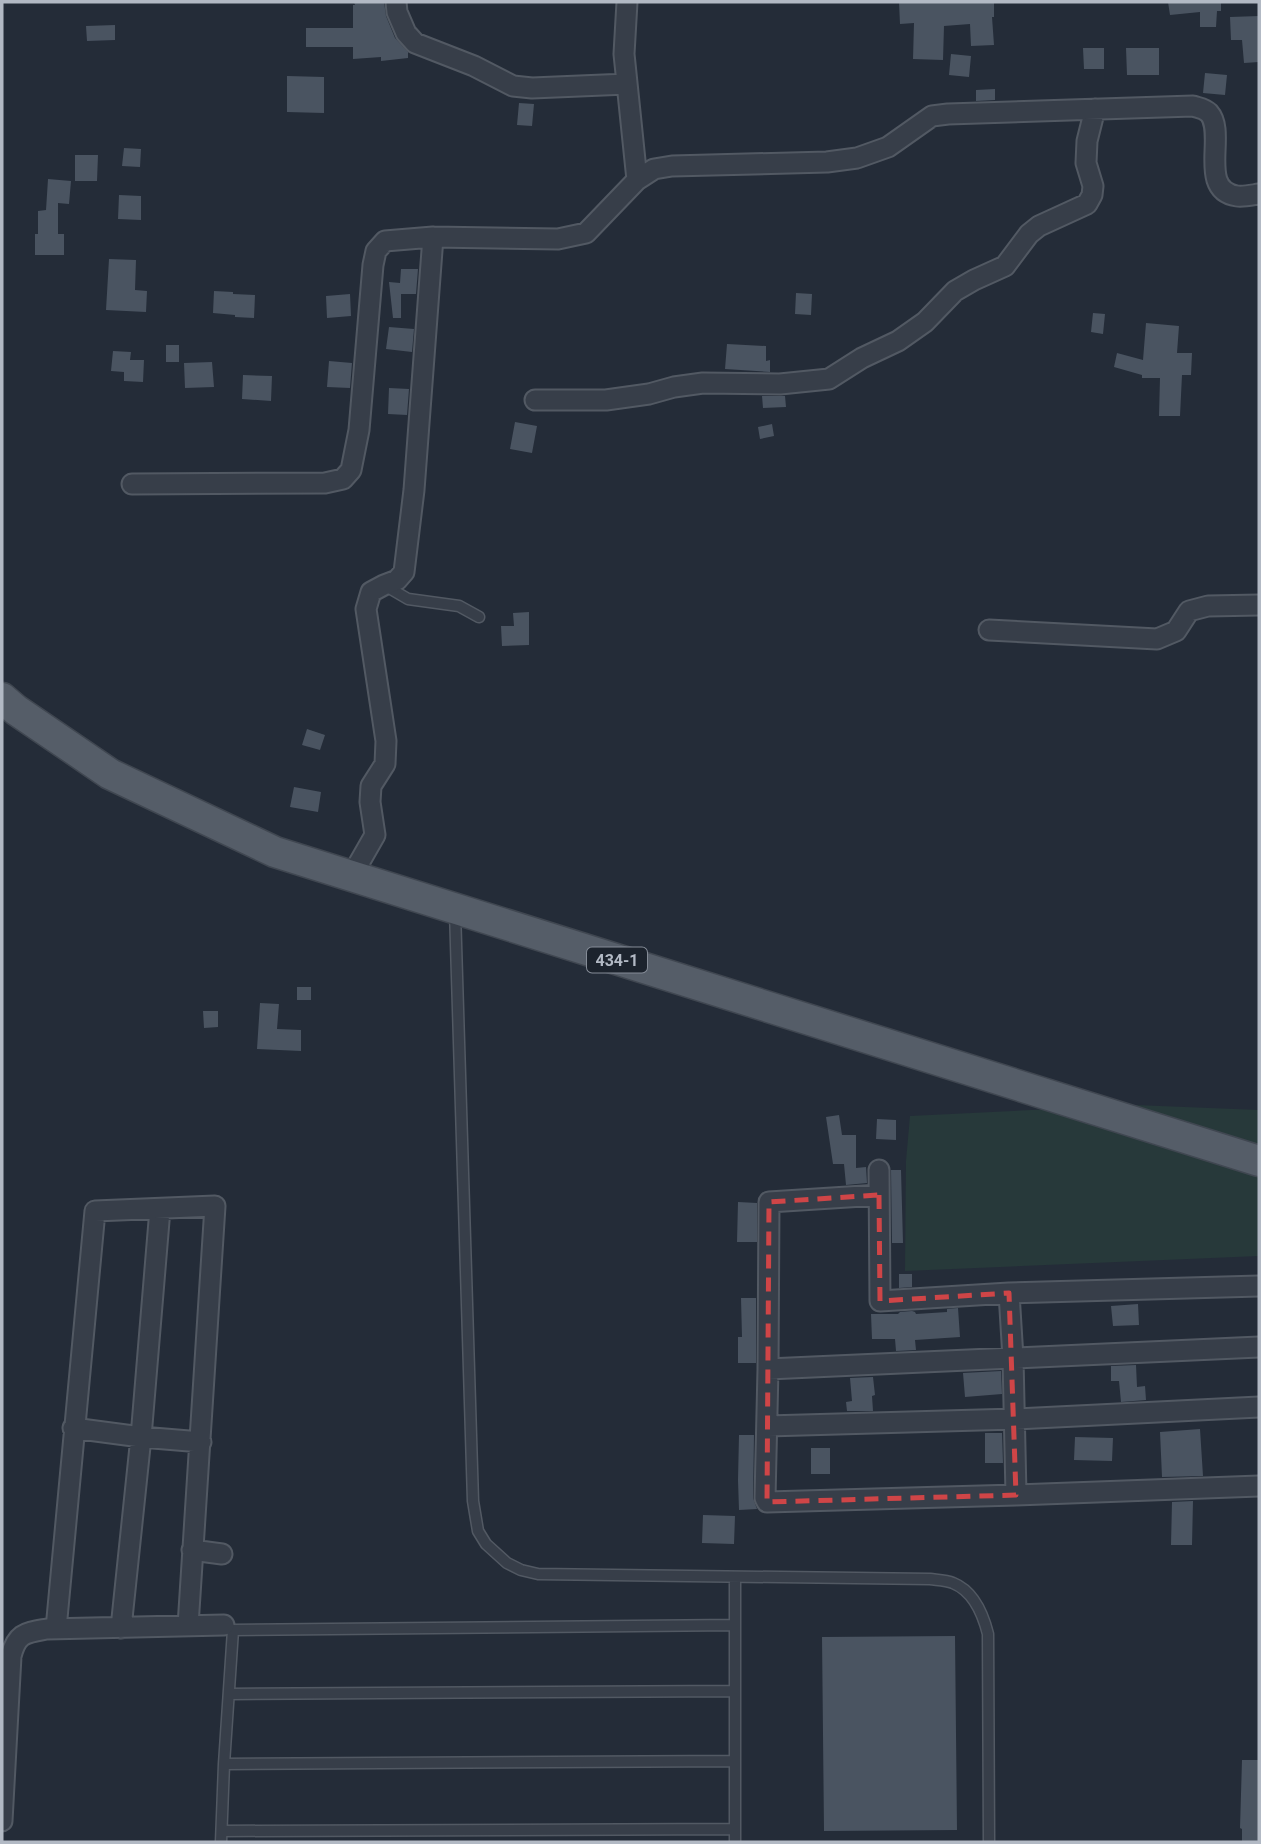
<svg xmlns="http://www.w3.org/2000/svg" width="1261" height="1844" font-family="Roboto,sans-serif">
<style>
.green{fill:#27393a}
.building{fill:#4a5461}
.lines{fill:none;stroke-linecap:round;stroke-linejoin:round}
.service-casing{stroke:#525963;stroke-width:13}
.minor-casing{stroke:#525963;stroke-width:23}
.primary-casing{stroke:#404751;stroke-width:33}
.service{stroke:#373e49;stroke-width:10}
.minor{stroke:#373e49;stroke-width:19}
.primary{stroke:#555d68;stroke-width:30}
.marked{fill:none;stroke:#cf4547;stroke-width:5;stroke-dasharray:14 9;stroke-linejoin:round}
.labels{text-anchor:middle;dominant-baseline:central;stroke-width:5;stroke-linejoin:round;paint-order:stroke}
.shield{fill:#1c232d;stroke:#858c97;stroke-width:2}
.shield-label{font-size:16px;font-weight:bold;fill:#b2b9c4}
</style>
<rect width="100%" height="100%" fill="#242c38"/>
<path class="green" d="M1135,1105L1259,1110V1256L905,1271L906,1161L910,1116Z"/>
<path class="building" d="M354,2H384L386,16L395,38L408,52V58L381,61V57L353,59V47H306V28H353V5H355Z
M899,2H938L939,3L994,2V17H992L994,45L971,46L970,24L944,26L943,60L913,59L914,23L900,24Z
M1168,2H1221V11H1217L1216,27H1200V12L1170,15Z
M1259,16V62L1244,63L1242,40H1231L1230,17Z
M115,25V40L87,41L86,26Z
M1083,48H1104V69H1084Z
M1126,48H1159V75H1127Z
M951,54L971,56L969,77L949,75Z
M1205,73L1227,75L1225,95L1203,93Z
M287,76L324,77V113L287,112Z
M995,89V100L976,101V90Z
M519,103L534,104L532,126L517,125Z
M124,148L141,149L140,167L122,166Z
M75,155H98L97,181H75Z
M48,179L71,181L69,204L58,203V234H64V255H35V234H38V211L46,210Z
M119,195L141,196V220L118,219Z
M109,259L136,260L135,290L147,291L146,312L106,310Z
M401,269H418L416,294H401V318H393L389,282L400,283Z
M214,291L233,292V294L255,295L254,318L235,317V315L213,313Z
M796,293L812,294L811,315L795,314Z
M350,294L351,316L327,318L326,296Z
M1093,313L1105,314L1103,334L1091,332Z
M1146,323L1179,326L1177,353H1192L1191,375H1182L1180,416H1159L1160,378H1142V375L1114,367L1117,353L1143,360Z
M389,327L414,329L412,352L386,349Z
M727,344L766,346V361L770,360V372L725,369Z
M166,345H179V362H166Z
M113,351L131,352L130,360H144L143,382L124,381V372L111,371Z
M329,361L352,363L350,388L327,387Z
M212,362L214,387L185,388L184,363Z
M243,375L272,376L271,401L242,399Z
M389,388L409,389L407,415L388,414Z
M762,396H785L786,407L763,408Z
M515,422L537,426L532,453L510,449Z
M772,424L774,436L760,439L758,427Z
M529,612V645L502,646L501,626H514L513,613Z
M307,729L325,735L320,750L302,745Z
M294,787L321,792L318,812L290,807Z
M297,987H311V1000H297Z
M260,1003L279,1004L277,1029L301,1030V1051L257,1049Z
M203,1011H218V1027L204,1028Z
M839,1115L842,1135H856V1168L866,1167L867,1183L846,1185L844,1164H833L826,1117Z
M877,1119L896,1120V1140L876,1139Z
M891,1170H901L903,1243H892Z
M738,1202L757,1203V1242H737Z
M899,1274H912V1287L899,1288Z
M741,1298H756V1363H738V1337H742Z
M1138,1304L1139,1325L1113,1326L1111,1306Z
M958,1308L960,1337L915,1340L916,1350L896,1351L895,1339H872L871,1314H898L900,1312L912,1311L915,1312L916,1314L947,1312V1309Z
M1136,1365L1137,1387L1145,1386L1146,1400L1121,1402L1119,1381H1111V1366Z
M1001,1371L1002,1394L965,1397L963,1373Z
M873,1377L875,1395L872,1396L873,1411H847L846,1402L852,1401L850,1378Z
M1200,1429L1203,1476L1162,1477L1160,1432Z
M985,1433H1002L1003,1463H985Z
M739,1435H754L753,1498L757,1509L739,1510L738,1480Z
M1075,1437L1113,1438L1112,1461L1074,1460Z
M811,1448H830V1474H811Z
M1193,1501L1192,1545H1171L1172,1502Z
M703,1515L735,1516L734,1544L702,1543Z
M955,1636L957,1830L824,1831L822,1637Z
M1242,1760H1259V1842H1242V1829L1240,1828Z"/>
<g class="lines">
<g class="service-casing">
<path id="service" d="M384,585L408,599L459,606L479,617
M455,911L473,1501L478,1531L486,1544L507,1563L521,1570L538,1574L930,1579C937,1580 946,1580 953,1583C973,1591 983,1614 988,1634L989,1842
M229,1694L735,1691
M224,1764L735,1761
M222,1831L735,1829
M221,1842L224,1764L233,1630L735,1625
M735,1842V1577"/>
</g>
<g class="minor-casing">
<path id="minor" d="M396,2L397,12L406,33L415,43L474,66L513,86L532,88L627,84
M627,2L624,54L637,180
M535,400H606L649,394L674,387L703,383L780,384L829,379L862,358L898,341L925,322L955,291L974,280L1005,266L1029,234L1039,226L1087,204L1092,195L1093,186L1086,163L1087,141L1095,109
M132,484L325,483L343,479L351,470L359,430L373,265L376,251L385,241L433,237L558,239L586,233L637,180L654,169L672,166L827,162L857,158L888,147L932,116L948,114L1193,106C1199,108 1204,108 1209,113C1227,133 1197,190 1237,196C1243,197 1252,195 1259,194
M989,630L1157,639L1176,631L1189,611L1208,606L1259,605
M351,877L375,835L370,802L371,786L385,764L386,741L366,609L371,592L384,585L397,580L404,572L414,490L433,237
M879,1170L880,1301L1009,1293L1259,1286
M879,1195L769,1202L768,1369L765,1498L767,1502L1016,1495L1259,1486
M1009,1293L1013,1358L1016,1495
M768,1369L1259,1347
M767,1426L1015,1419L1259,1407
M73,1428L141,1437L201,1442
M192,1550L222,1554
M121,1628L141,1437L160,1209
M56,1629L95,1211L215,1206L188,1626
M2,1821L11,1656C17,1633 25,1633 47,1629L224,1625"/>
</g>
<g class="primary-casing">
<path id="primary" d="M2,698L16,710L110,774L275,852L1259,1161"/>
</g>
<use href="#service" class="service"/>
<use href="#minor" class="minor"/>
<use href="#primary" class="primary"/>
</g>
<path class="marked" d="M879,1195L880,1301L1009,1293L1016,1495L767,1502L769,1202Z"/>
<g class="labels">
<rect class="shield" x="587" y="947.5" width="60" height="25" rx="5"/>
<g class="shield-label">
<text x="617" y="960">434-1</text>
</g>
</g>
<rect width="1261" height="1844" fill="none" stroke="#b2b9c4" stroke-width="7"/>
</svg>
